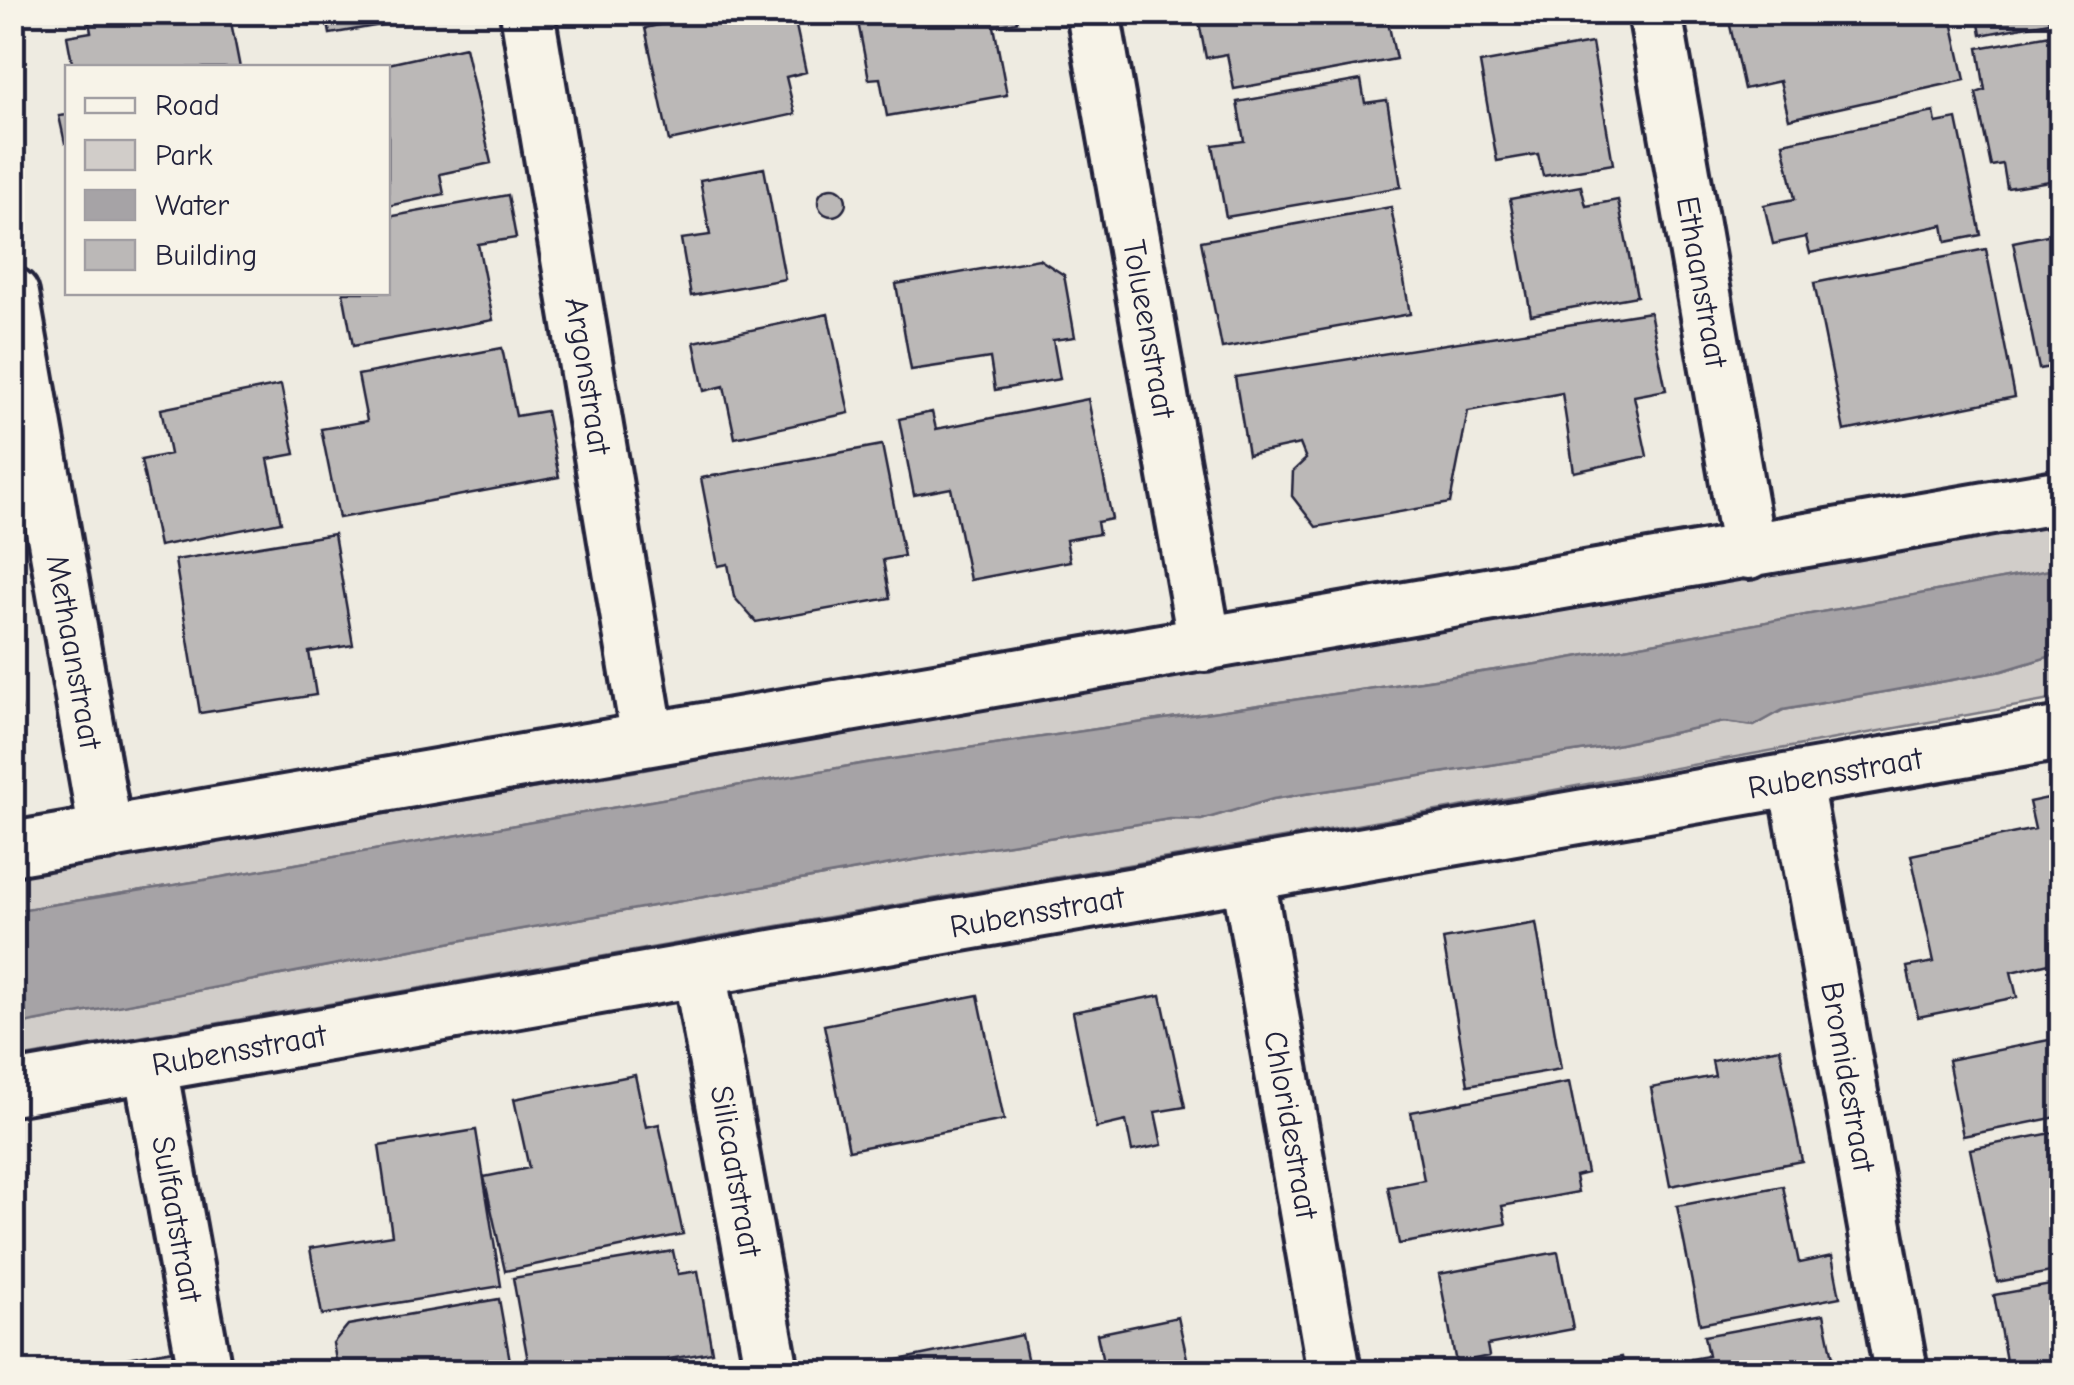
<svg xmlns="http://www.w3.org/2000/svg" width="2074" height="1385" font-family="'Comic Neue',sans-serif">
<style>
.green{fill:#d1cdc9;stroke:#7a7882;stroke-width:2.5}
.water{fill:#a6a3a6;stroke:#716f7b;stroke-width:2.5}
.building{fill:#bbb8b7;stroke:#22223b;stroke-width:2.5}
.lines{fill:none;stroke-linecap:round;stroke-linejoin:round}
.minor-casing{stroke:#22223b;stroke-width:60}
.minor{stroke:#f7f3e8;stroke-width:52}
.labels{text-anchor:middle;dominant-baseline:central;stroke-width:9;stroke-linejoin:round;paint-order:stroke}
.street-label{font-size:32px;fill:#22223b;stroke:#f7f3e8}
</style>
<rect width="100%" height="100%" fill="#eeebe1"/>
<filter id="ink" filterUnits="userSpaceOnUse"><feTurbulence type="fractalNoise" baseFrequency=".01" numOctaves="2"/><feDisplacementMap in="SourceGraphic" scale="20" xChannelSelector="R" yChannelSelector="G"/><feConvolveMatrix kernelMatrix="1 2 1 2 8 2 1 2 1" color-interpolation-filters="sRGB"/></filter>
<g filter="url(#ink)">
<path class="green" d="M2061,518V568L1543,663L866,763L199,881L13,911V876L627,773L1459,622Z
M2061,653V698L1488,802L13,1059V1026L516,930L959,852L1170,819L1201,820L1273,799L1606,747L1724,722L1754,726L1783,710L2002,671Z"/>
<path class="water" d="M2061,568V653L2002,671L1783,710L1754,726L1724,722L1606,747L1273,799L1201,820L1170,819L959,852L516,930L13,1026V911L199,881L866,763L1543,663Z"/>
<path class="building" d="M87,12H229L240,68H73L67,36L91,32Z
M326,12H453L330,34Z
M718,12H793L806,72L786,77L795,114L669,141L645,28Z
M856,12H1015L1017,22L994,26L1007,95L887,116L880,78L869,79Z
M1197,12H1386L1396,59L1234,89L1227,54L1206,58Z
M1769,12H1950L1965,80L1789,119L1780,81L1744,89L1729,21Z
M1977,12H2047L2049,22L1981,35Z
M2062,33V179L2007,188L2003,164L1991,166L1976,93L1985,90L1978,48Z
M1592,43L1613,164L1543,176L1538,154L1497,161L1480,63Z
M465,47L491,163L440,174L444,194L388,206V68H370Z
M1361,80L1365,103L1387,100L1401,187L1226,217L1213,145L1244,141L1237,102Z
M1934,112L1936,123L1957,119L1981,235L1946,242L1943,225L1810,253L1806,237L1773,244L1764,205L1795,199L1783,143Z
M68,115V142L65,143L59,116Z
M764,168L785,279L691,296L681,239L710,235L700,180Z
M1581,186L1586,206L1618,200L1637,296L1531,315L1510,199Z
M818 202a14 14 0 1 1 28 0a14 14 0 1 1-28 0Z
M508,195L516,238L478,244L493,320L353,346L343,292H388V217Z
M1391,207L1410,314L1222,348L1201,241Z
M2062,232V365L2039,369L2013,242Z
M1986,249L2015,397L1844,431L1814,283Z
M1039,259L1064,275L1075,337L1053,340L1060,379L995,390L990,358L911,370L896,284Z
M1650,312L1666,390L1634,396L1647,456L1574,472L1562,393L1468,411L1450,503L1316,527L1292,496L1293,471L1306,459L1300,444L1248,455L1235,377Z
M828,314L849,413L735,438L724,386L704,391L694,342Z
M502,348L516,416L546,411L559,477L339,518L321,429L367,421L358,375Z
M281,385L295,454L268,459L281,522L159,546L141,460L170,454L161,409Z
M1088,399L1112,519L1097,522L1099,534L1066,540L1070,561L970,580L951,488L914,495L899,419L932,412L936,429Z
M882,445L904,556L883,560L890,598L756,622L734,597L728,564L718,566L701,478Z
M334,534L353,645L309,652L316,695L200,713L175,560Z
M12,668L21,710L12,712Z
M2062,795V960L2011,972L2017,997L1918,1017L1907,967L1934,962L1911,855L2035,829L2029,802Z
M1536,923L1561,1069L1468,1085L1443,939Z
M978,995L1004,1120L849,1150L824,1025Z
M1161,995L1185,1107L1155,1112L1162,1145L1132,1151L1126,1121L1096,1128L1073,1012Z
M2054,1039L2062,1076V1116L1963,1136L1948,1060Z
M1780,1048L1802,1161L1670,1186L1651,1088L1715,1076L1712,1061Z
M635,1075L646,1127L659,1124L683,1234L505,1271L484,1177L529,1168L514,1099Z
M1569,1082L1587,1173L1575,1176L1578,1192L1502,1206L1506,1224L1399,1244L1388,1187L1424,1180L1411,1112Z
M476,1130L501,1286L322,1315L310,1248L392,1235L379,1146Z
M2062,1131V1270L1997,1282L1970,1149Z
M1783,1186L1799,1263L1832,1256L1840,1297L1700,1324L1677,1206Z
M673,1251L678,1274L698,1271L712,1352L669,1359L672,1372H530L513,1278Z
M1558,1252L1573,1329L1487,1345L1489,1356L1456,1363L1439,1274Z
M2062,1283V1372H2008L1994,1295Z
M499,1299L512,1372H338L333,1343L348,1325Z
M1824,1314L1833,1358L1789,1367L1790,1372H1694L1691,1359L1708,1356L1704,1336Z
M1178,1317L1190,1372H1105L1097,1334Z
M1022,1335L1030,1372H864L863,1367Z
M173,1350L178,1372H49Z
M1622,1357L1625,1372H1562L1568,1366Z"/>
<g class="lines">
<g class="minor-casing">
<path id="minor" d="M527,12L648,739
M1093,12L1205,645
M1655,12L1749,552
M12,294L106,834
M1795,781L1901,1372
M12,849L2062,496
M1248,877L1334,1372
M699,970L772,1372
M150,1066L205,1372
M12,1089L2062,733"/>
</g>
<use href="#minor" class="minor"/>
</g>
</g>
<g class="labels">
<g class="street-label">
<text transform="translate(1702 282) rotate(80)">Ethaanstraat</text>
<text transform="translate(1149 329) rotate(80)">Tolueenstraat</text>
<text transform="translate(588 376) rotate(81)">Argonstraat</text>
<text transform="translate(74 652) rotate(80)">Methaanstraat</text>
<text transform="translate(1835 773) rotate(-10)">Rubensstraat</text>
<text transform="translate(1037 912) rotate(-10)">Rubensstraat</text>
<text transform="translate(239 1050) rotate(-10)">Rubensstraat</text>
<text transform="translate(1848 1077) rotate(80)">Bromidestraat</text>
<text transform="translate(1291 1125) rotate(80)">Chloridestraat</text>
<text transform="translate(736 1171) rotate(80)">Silicaatstraat</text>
<text transform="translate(177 1219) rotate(80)">Sulfaatstraat</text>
</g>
</g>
<rect width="2074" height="1385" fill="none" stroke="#f7f3e8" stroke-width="50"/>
<rect x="25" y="25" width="2024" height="1335" fill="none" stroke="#22223b" stroke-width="4" filter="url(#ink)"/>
<rect x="65" y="65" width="325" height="230" fill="#f7f3e8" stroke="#a29fa3" stroke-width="2.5"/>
<rect x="85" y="98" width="50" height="15" fill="#f7f3e8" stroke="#a29fa3" stroke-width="2.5"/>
<text x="155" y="115" font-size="30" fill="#22223b">Road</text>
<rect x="85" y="140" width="50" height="30" fill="#d1cdc9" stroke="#a29fa3" stroke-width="2.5"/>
<text x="155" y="165" font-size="30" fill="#22223b">Park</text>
<rect x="85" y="190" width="50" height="30" fill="#a6a3a6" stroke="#a29fa3" stroke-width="2.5"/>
<text x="155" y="215" font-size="30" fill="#22223b">Water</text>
<rect x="85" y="240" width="50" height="30" fill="#bbb8b7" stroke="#a29fa3" stroke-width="2.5"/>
<text x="155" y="265" font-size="30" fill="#22223b">Building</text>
</svg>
